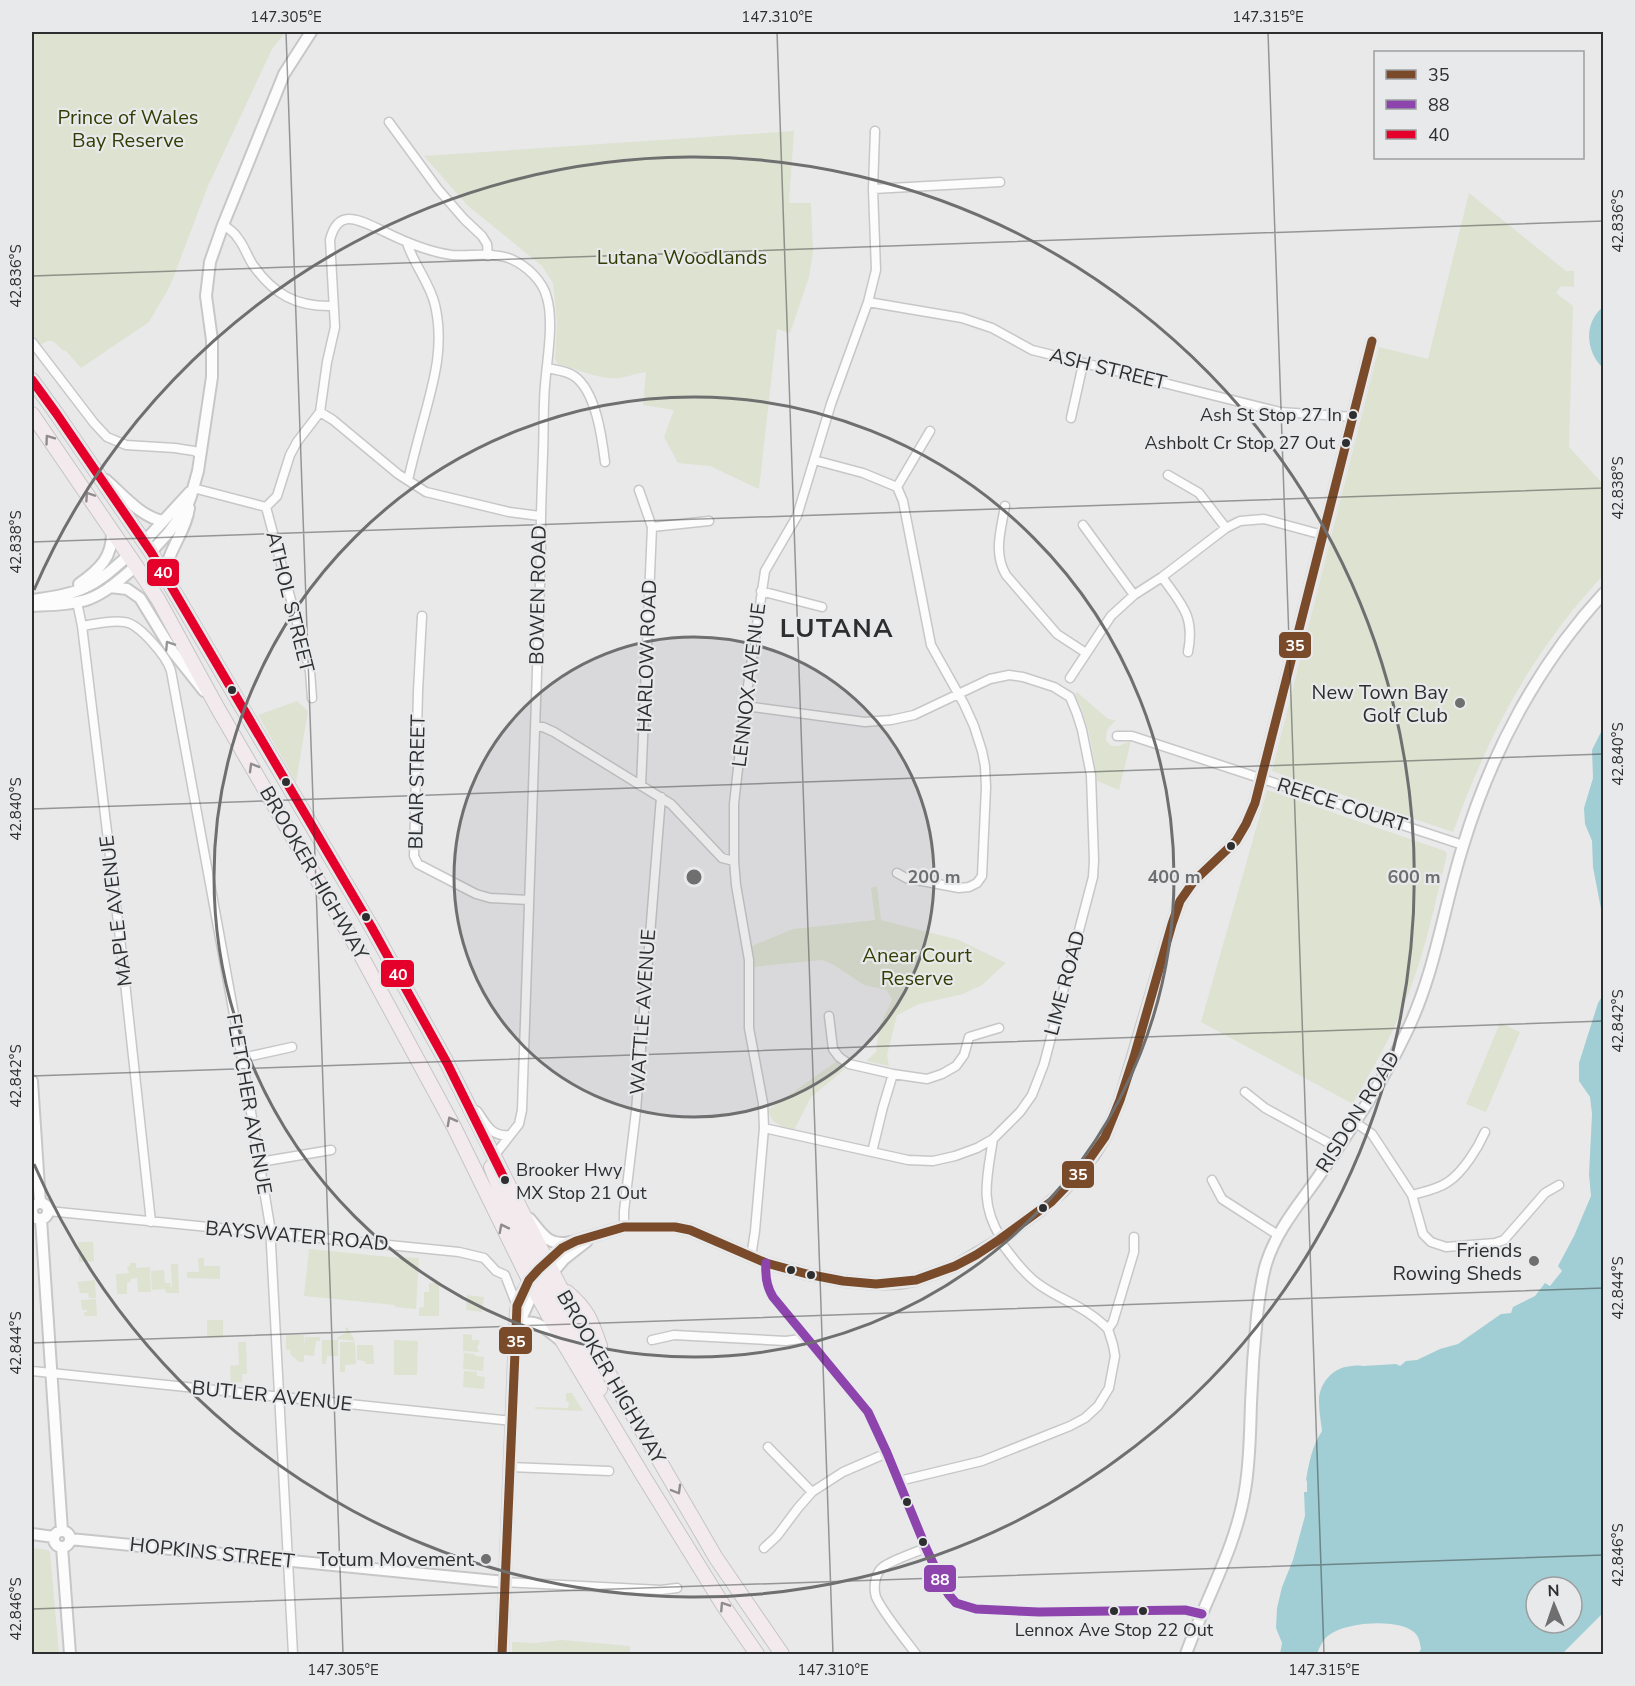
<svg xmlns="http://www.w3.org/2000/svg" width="1635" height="1686" font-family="'Nunito Sans',sans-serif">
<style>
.green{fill:#dde2d1}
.water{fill:#a1ced4;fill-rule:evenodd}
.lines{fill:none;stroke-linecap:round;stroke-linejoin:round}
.minor-casing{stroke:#c7c7c8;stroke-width:11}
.tertiary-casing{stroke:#c7c7c8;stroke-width:14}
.trunk-casing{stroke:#c5c5c6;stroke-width:16}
.minor{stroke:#fcfcfc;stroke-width:8}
.tertiary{stroke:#fcfcfc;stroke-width:10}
.trunk{stroke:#f2eaed;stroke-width:14}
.bus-1-casing{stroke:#e8e9eb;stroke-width:14}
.bus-2-casing{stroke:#e8e9eb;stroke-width:14}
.bus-3-casing{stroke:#e8e9eb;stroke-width:14}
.bus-1{stroke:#7a4b2a;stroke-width:9}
.bus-2{stroke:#8e44ad;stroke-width:9}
.bus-3{stroke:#e4002b;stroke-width:9}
.oneway{stroke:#908c8e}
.oneway2{stroke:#949596}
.ticks{fill:none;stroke:#2d2e2f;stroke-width:1.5;stroke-opacity:0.45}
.ring{fill:none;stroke:#6f6f70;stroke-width:3}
.bus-dot{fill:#2d2e2f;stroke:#e8e9eb;stroke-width:2}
.poi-dot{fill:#6f6f70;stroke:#e8e9eb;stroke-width:2}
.labels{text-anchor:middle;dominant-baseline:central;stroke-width:4.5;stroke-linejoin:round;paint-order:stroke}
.bus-label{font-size:18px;fill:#2d2e2f;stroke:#e8e9eb;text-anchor:end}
.park-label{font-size:20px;fill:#333d03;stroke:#e8e9eb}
.street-label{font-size:20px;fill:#2d2e2f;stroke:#e8e9eb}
.poi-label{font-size:20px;fill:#2d2e2f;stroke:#e8e9eb;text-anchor:end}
.district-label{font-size:26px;font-weight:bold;letter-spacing:1.5px;fill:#2d2e2f;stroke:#e8e9eb}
.centre{fill:#6f6f70;stroke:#e8e9eb;stroke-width:3}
.ring-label{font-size:18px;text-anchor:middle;font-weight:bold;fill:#6f6f70;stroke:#e8e9eb;stroke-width:4.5;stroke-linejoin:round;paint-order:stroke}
.line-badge{stroke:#e8e9eb;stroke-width:2}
.badge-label{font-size:16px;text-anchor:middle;font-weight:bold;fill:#fff}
.neatline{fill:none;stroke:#2d2e2f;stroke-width:2}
.ticks-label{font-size:15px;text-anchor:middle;fill:#2d2e2f}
</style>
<rect width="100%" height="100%" fill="#e9e9ea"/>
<path class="green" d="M32,32H286L272,49L208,186L170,286L149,322L81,368L65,350L64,351L53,341H47L41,345L32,333Z
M794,131L789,203H811L813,252L809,277L790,333L777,329L759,489L710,466L678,463L664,437L674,410L643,405L646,372C637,373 627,377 619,378C600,380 577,369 558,364L555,359L557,322L553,283L542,266L467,205L424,156Z
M1469,193L1566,271H1574V287L1561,286L1556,293L1573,306L1569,447L1603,484L1604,574C1585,595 1567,616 1551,639C1509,696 1477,766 1453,832L1272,771L1379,347L1428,359Z
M1077,692L1108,719L1116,720C1109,729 1107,725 1106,740L1111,746H1118L1131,741L1119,790L1097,781C1093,752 1089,721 1075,695Z
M297,701L308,711L296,782L258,715Z
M1267,790L1445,851L1447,854C1434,908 1423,963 1400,1014C1387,1045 1369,1074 1353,1104L1201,1022Z
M877,886L881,920L959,940L1006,963L982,985L963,994L919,1004L897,1015L887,1055L889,1066L866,1061L876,1052L879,1027L892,1000L887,990L864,985L834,965L822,960L753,967L752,946L793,929L875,920L871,888Z
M1500,1023L1520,1032L1486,1112L1466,1104Z
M837,1061L845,1069L811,1097L794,1130C780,1125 772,1125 768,1110Z
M78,1242H93L94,1261L79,1262Z
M309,1249L400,1258V1257L419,1258L416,1309L395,1307V1305L304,1296Z
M198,1258H204V1266H220V1279L187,1278V1272H199Z
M130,1263H136V1268L150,1267L151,1292H138L137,1278L131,1279L130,1282L127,1283V1294H117L116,1274L129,1273L127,1266H130Z
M171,1264H178L179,1293H166L165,1289L152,1290L151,1271L164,1270L165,1283H170L171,1287H172Z
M95,1280L96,1298H89L88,1293H80L77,1282Z
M429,1283H439V1316H419V1308L424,1307V1292H429Z
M467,1295L484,1297L482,1312L466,1310Z
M96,1299L97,1316H85L84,1312H87V1310H82L81,1300Z
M207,1320H223V1337H207Z
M347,1327L355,1341L338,1339V1356H327L326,1364H322V1340H337V1338L347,1332L345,1328Z
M463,1334L472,1335V1340H478L480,1342L477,1347L479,1352L463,1351Z
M286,1335H304V1347L305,1337H320V1341H316L314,1356L304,1355V1362H299L290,1354V1350H286Z
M394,1340L418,1341L417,1375H394Z
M238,1342H246L247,1374H242V1382L231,1383L230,1366L239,1365Z
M340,1342H355L356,1364L345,1365V1372H340Z
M357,1345H373L374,1364H366L364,1361L357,1360Z
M464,1353L475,1354V1356L484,1357L483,1371L463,1369Z
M464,1371L477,1372V1376L485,1377L484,1389L463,1387Z
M566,1393H572L583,1411L535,1409V1407L568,1408L569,1402L566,1401Z
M32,1548L48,1550L50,1552L59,1654H32Z
M561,1640L630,1646V1654H512V1642L536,1643Z"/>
<path class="water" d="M1603,307V368C1586,352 1583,323 1603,307Z
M1603,728V912L1601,909L1593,867L1592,841L1585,824L1584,808L1593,778L1592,750Z
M1603,995V1613L1562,1654H1418L1421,1649C1420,1643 1419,1636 1414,1632C1397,1618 1346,1622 1329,1635C1323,1639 1319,1648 1317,1654H1280L1282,1643L1276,1628L1277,1608L1282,1587L1293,1560L1305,1516L1304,1492H1307V1481L1306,1480C1309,1463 1312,1446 1322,1431C1321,1422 1319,1412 1319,1403C1318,1387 1329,1371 1345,1367C1351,1366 1358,1365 1363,1366L1396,1364L1400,1366L1406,1361L1417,1360L1440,1349L1458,1344L1501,1314L1511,1313L1513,1307L1535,1296L1545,1283L1550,1286L1562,1271L1558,1266L1574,1236L1591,1196L1589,1174L1592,1114L1590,1097L1579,1081V1063L1598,1003ZM1536,1587H1572V1623H1536Z"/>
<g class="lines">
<g class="minor-casing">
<path id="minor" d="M389,122L438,189L464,219L482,236L487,244L488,256
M873,189L1000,182
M223,225C228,228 234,232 237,237C244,245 247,256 253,265C274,295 297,307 333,306
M407,243C414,265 430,283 435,305C444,344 435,377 425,414C419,436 413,458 408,480
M868,302L962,318L992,328L1032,350L1280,412L1354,417
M32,342L94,423L107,437L126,445L175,448L194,451L201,454
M547,368C556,370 567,371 574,376C596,391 602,438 605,462
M320,412L327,362L335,327L330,240C338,206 361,221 383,231C405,242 428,252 452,255C471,256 494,252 511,259C527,266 543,281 547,298C554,322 547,360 545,385C543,408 544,431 543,453C542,487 540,520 541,554L522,1110L519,1124L494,1156
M1071,418L1083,364
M814,460L863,473L897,487L903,501L931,645L964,704L974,726L982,751L985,766L986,787L982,876L977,883L969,887L959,888L906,878L897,873
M1168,475L1199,493L1226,528
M897,487L930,431
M193,488L266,507L277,496L290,455L297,442L320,412L333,420L398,474L426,492L509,512L540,516
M639,490L652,527L641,786
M1005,506C1001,531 993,552 1006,575L1057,634L1086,653
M266,507L310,671L312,698
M1083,525L1134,595
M652,527L709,521
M1162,577C1182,605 1195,616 1188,652
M761,591L822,607
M77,602L82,626L122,955L151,1222
M422,616L418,691L414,856L418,864L476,894L490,898L529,900
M82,626C95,624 111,620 124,622C139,623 167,657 171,671L242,1058L270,1226L293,1654
M1070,678L1111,616L1134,595L1162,577L1226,528L1240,521L1264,519L1323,535
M745,706L865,722L891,720L914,715L990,679L1009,675L1023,677L1054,687L1070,697L1077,714L1082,730L1091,775L1094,860L1093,877L1044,1064L1032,1095L1020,1112L993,1139L977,1148L955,1156L933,1161L908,1160L764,1128
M535,727H543L554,732L671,804L722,858L734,861
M1117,736H1132L1463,845
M829,1016L833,1049L839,1057L849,1064L893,1074L927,1079L942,1074L956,1066L964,1055L969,1037L999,1028
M242,1058L292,1047
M1245,1092L1265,1108L1338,1148
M477,1111C487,1125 491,1137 510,1135
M1356,1123L1372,1134L1412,1195L1423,1234L1431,1242L1446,1247L1495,1243L1504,1240L1545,1193L1559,1185
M993,1139C987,1178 979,1203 1001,1238
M872,1152L883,1107L893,1074
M260,1162L331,1150
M1212,1180L1222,1199L1278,1235
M1412,1195C1424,1192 1438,1189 1448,1182C1463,1172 1478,1148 1485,1132
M48,1211L459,1252L484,1258L496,1271L505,1275L517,1306
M624,1227V1211L636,1111L661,797
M999,1240C1011,1255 1021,1271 1037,1283C1061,1301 1086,1306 1108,1329
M751,1257L755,1231L764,1128L763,1103L749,1028V960L736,885L734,861V804L745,706L765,571L797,516L831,404L868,302L876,270L873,189L875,131
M766,1263C765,1275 766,1286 773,1297L868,1412L887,1453L926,1548L944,1587L949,1595L956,1603L976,1609L1039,1612L1185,1610L1202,1614
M652,1340L674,1335L786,1341L807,1338
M32,1371L512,1421
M768,1447L812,1492
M510,1467L609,1471
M899,1481L982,1461L1070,1426L1085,1418L1098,1406L1109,1388L1115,1356L1113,1345L1108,1329L1113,1322L1134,1252V1237
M764,1548L777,1536L798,1508L812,1492L843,1472L887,1453
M505,1582L661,1590L677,1588
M916,1654C905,1639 883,1613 876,1597C873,1587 875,1573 883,1567C890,1561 916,1552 926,1548"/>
</g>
<g class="tertiary-casing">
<path id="tertiary" d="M106,480C123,495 141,517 163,521
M144,542L190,492
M151,552L169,532L186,509L191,496L198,471L212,377V340L206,296L210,262L223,225L284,74L311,32
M166,577C165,552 186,533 189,508
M79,584C100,569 113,557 112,530
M110,587L127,589L140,598L173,652L204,691
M33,600C51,597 70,595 86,587C102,580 115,567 129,555
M32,606C50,605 71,605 89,599C107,592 122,578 136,566
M32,1081L40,1203
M32 1211a8 8 0 1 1 16 0a8 8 0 1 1-16 0Z
M41,1219L62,1531
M530,1219C542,1234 549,1247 570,1242
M548,1262L562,1248L572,1242L624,1227H675L690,1230L766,1263L807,1274L843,1281L876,1284L899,1283L916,1280L955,1266L999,1240L1042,1209L1064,1190L1094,1155L1105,1137L1120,1100L1172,924L1180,901L1194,881L1236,841L1246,824L1255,803L1372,341
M553,1272L564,1259L587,1241
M518,1326C535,1316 547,1330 560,1340
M518,1326L530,1299L535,1290
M54 1539a8 8 0 1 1 16 0a8 8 0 1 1-16 0Z
M32,1534L54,1537
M70,1539L505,1582
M62,1547L70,1654
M502,1654L516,1310L519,1299L529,1280
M1186,1654C1205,1600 1236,1548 1245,1490C1250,1461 1250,1432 1251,1403C1252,1374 1254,1345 1257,1316C1259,1299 1261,1281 1266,1264C1277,1228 1303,1200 1323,1170C1353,1126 1382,1083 1405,1035C1435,975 1443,909 1463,846C1491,753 1538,664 1604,593"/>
</g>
<g class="trunk-casing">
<path id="trunk" d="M32,380L56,413L151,552L250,721L371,926L447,1063L559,1285L605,1367L716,1558L782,1654
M32,414L136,566L158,599L217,707L357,948L454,1127L529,1280L563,1342L642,1474L723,1605L757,1654
M491,1167L502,1195L600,1389
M567,1292C588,1310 591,1320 600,1346"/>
</g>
<use href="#minor" class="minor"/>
<use href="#tertiary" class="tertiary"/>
<use href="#trunk" class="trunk"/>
<g class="bus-1-casing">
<path id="bus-1" d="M502,1654L517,1306L529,1280L539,1269L562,1248L576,1241L624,1227H675L690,1230L766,1263L807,1274L843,1281L876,1284L916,1280L955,1266L976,1255L999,1240L1051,1202L1081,1171L1105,1137L1120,1100L1134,1057L1172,924L1180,901L1194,881L1236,841L1246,824L1255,803L1372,341"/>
</g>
<g class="bus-2-casing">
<path id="bus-2" d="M766,1263C765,1275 766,1286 773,1297L868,1412L887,1453L926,1548L944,1587L949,1595L956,1603L976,1609L1039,1612L1185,1610L1202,1614"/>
</g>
<g class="bus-3-casing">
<path id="bus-3" d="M32,380L56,413L151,552L371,926L447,1063L505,1180"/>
</g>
<use href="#bus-1" class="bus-1"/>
<use href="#bus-2" class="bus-2"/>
<use href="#bus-3" class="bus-3"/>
</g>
<defs><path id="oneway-chevron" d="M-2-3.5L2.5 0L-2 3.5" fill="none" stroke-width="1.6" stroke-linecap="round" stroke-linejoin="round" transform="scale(1.5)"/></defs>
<g class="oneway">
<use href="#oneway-chevron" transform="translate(49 439) rotate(-126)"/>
<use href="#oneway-chevron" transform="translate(89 496) rotate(-124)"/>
<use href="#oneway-chevron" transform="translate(253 767) rotate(-120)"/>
<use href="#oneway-chevron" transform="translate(451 1121) rotate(-118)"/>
<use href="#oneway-chevron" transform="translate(503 1228) rotate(-117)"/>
<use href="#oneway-chevron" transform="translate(677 1490) rotate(60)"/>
<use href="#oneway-chevron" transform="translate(724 1606) rotate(-123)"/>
</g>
<use class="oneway2" href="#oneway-chevron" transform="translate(169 645) rotate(-123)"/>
<path class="ticks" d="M286,32L343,1654M777,32L833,1654M1268,32L1324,1654M32,276L1604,221M32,542L1604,488M32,809L1604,754M32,1076L1604,1021M32,1343L1604,1288M32,1609L1604,1555"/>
<circle cx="694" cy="877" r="240" fill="#6f6f70" fill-opacity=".12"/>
<g class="ring">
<circle cx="694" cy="877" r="240"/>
<circle cx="694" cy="877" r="480"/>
<path d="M34 590A720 720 0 1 1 34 1164"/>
</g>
<g class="bus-dot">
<circle cx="1353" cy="415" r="5"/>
<circle cx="1346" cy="443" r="5"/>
<circle cx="232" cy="690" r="5"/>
<circle cx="286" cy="782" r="5"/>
<circle cx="1231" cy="846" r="5"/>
<circle cx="366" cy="917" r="5"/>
<circle cx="505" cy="1180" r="5"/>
<circle cx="1043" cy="1208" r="5"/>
<circle cx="791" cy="1270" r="5"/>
<circle cx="811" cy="1275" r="5"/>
<circle cx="907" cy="1502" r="5"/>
<circle cx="923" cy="1542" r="5"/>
<circle cx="1114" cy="1611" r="5"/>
<circle cx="1143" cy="1611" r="5"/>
</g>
<g class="poi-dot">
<circle cx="1460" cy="703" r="6"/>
<circle cx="1534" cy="1261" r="6"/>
<circle cx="486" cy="1559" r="6"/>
</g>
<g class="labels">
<g class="bus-label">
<text x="1342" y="415">Ash St Stop 27 In</text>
<text x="1335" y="443">Ashbolt Cr Stop 27 Out</text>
<text x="516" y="1170" text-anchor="start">Brooker Hwy<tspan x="516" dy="23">MX Stop 21 Out</tspan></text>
<text x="1114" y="1630" text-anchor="middle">Lennox Ave Stop 22 Out</text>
</g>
<g class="park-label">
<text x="128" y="117">Prince of Wales<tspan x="128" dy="23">Bay Reserve</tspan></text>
<text x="682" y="257">Lutana Woodlands</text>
<text x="917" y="955">Anear Court<tspan x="917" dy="23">Reserve</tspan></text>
</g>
<g class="street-label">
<text transform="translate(1108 369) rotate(14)">ASH STREET</text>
<text transform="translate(538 595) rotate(-89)">BOWEN ROAD</text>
<text transform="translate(290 602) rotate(76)">ATHOL STREET</text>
<text transform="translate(647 656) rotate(-88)">HARLOW ROAD</text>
<text transform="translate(749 685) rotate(-83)">LENNOX AVENUE</text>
<text transform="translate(417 782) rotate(-89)">BLAIR STREET</text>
<text transform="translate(1342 805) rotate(18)">REECE COURT</text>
<text transform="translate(314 873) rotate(60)">BROOKER HIGHWAY</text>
<text transform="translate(116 911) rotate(-97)">MAPLE AVENUE</text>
<text transform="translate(1065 983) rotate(-75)">LIME ROAD</text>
<text transform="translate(643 1012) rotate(-86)">WATTLE AVENUE</text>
<text transform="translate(249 1104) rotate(80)">FLETCHER AVENUE</text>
<text transform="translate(1358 1112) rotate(-58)">RISDON ROAD</text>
<text transform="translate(297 1236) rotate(5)">BAYSWATER ROAD</text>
<text transform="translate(611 1377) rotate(60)">BROOKER HIGHWAY</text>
<text transform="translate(272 1396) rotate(6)">BUTLER AVENUE</text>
<text transform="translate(212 1553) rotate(6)">HOPKINS STREET</text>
</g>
<g class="poi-label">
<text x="1448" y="692">New Town Bay<tspan x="1448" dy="23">Golf Club</tspan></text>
<text x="1522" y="1250">Friends<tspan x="1522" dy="23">Rowing Sheds</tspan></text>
<text x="474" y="1559">Totum Movement</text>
</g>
<g class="district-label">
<text x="837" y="628">LUTANA</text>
</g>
</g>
<circle cx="694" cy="877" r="9" class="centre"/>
<g class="ring-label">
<text x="934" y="883">200 m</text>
<text x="1174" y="883">400 m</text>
<text x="1414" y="883">600 m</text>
</g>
<g class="line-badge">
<rect x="146" y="558" width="34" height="29" rx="6" fill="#e4002b"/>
<rect x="1278" y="631" width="34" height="28" rx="6" fill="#7a4b2a"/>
<rect x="380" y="959" width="35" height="29" rx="6" fill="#e4002b"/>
<rect x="1061" y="1160" width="34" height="29" rx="6" fill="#7a4b2a"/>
<rect x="498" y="1326" width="35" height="29" rx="6" fill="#7a4b2a"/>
<rect x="923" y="1564" width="34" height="29" rx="6" fill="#8e44ad"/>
</g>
<g class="badge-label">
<text x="163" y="578">40</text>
<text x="1295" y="651">35</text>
<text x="398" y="980">40</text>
<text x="1078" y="1180">35</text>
<text x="516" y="1347">35</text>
<text x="940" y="1585">88</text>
</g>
<rect width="1635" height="1686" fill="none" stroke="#e8e9eb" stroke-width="66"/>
<rect x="1374" y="51" width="210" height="108" fill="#e8e9eb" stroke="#9d9ea0" stroke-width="1.5"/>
<rect x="1386" y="70" width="30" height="9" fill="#7a4b2a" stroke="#9d9ea0" stroke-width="1.5"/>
<text x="1428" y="81" font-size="18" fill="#2d2e2f">35</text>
<rect x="1386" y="100" width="30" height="9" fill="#8e44ad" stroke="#9d9ea0" stroke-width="1.5"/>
<text x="1428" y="111" font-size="18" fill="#2d2e2f">88</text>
<rect x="1386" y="130" width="30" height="9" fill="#e4002b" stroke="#9d9ea0" stroke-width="1.5"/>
<text x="1428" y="141" font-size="18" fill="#2d2e2f">40</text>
<g transform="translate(1554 1605) rotate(358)"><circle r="28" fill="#e8e9eb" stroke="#9d9ea0" stroke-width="1.5"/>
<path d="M0-4.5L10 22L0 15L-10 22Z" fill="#6f6f70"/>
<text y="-9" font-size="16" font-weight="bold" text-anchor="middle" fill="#2d2e2f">N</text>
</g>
<rect x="33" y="33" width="1569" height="1620" class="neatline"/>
<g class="ticks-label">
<text x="286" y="22">147.305°E</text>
<text x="777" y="22">147.310°E</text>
<text x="1268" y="22">147.315°E</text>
<text transform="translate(1618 221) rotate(-90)" y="5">42.836°S</text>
<text transform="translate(16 276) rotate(-90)" y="5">42.836°S</text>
<text transform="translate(1618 488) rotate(-90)" y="5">42.838°S</text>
<text transform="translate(16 542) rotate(-90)" y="5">42.838°S</text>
<text transform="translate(1618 754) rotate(-90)" y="5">42.840°S</text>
<text transform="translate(16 809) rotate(-90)" y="5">42.840°S</text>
<text transform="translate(1618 1021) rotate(-90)" y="5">42.842°S</text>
<text transform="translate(16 1076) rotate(-90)" y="5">42.842°S</text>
<text transform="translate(1618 1288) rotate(-90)" y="5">42.844°S</text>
<text transform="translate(16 1343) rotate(-90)" y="5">42.844°S</text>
<text transform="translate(1618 1555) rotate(-90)" y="5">42.846°S</text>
<text transform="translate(16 1609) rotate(-90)" y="5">42.846°S</text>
<text x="343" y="1675">147.305°E</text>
<text x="833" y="1675">147.310°E</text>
<text x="1324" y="1675">147.315°E</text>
</g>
</svg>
